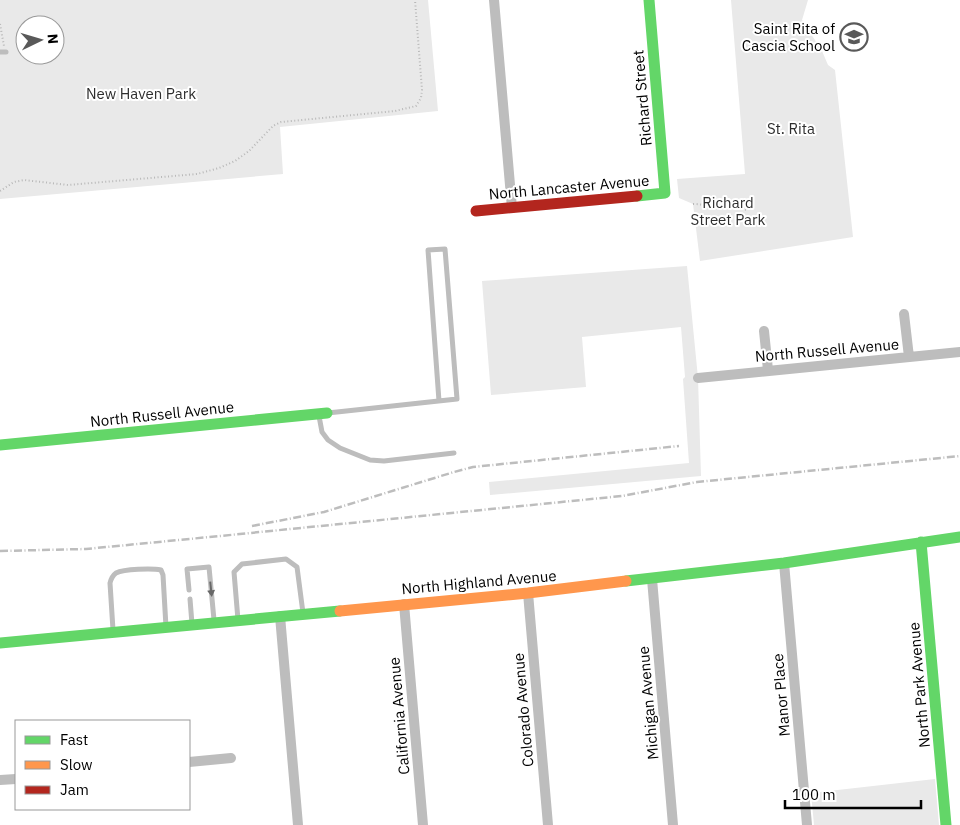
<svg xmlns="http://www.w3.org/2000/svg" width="960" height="825" font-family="'IBM Plex Sans',sans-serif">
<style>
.green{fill:#e9e9e9;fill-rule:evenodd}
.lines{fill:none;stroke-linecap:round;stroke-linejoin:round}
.path{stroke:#b8b8b8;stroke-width:2;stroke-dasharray:1 2.5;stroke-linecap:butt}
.lane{stroke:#bdbdbd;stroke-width:5}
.street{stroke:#bdbdbd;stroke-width:10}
.fast{stroke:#63d668;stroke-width:11}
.slow{stroke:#ff974d;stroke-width:11}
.jam{stroke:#b3261e;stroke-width:11}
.rail{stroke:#bdbdbd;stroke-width:2.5;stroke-dasharray:8 2.5 1 2.5;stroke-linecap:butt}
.oneway{fill:#686868}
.labels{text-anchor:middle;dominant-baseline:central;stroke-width:4;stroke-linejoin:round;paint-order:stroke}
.poi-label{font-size:15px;fill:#000;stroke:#fff;text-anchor:end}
.park-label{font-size:15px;fill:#2e2e2e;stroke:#fff}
.street-label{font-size:15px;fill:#000;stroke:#fff}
</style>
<rect width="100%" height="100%" fill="#fff"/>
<path class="green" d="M0,0H428L438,111L280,127L283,174L0,199ZM25,25H55V55H25Z
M731,0H808L802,20L822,51L828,65L835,70L853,237L700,261L693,204L679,198L677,179L745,174Z
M687,266L698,378L701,476L490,495L489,482L689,463L683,379L685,377L681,327L582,337L586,387L491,395L482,281Z
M935,779L939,825H814L811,793Z"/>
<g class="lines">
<path class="path" d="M0,24L4,46
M0,191L14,182L24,180L68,185L197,174L219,168L235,161L249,151L273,126L281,122L395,111L416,106L421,98L422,90L415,0
M693,204C702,204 709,206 718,207C728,209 737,207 747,210"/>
<path class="lane" d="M0,52H6
M327,413L337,412L457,399L445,249L428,250L439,401
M319,416L322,432L328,440L340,448L370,460L384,461L454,453
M189,590L187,569L209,567L214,620
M190,599L192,624
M238,620L234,572L242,564L286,559L297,567L303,613
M113,630L110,583C111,579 112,576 116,573C124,569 152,568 161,570L163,575L166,627"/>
<path class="street" d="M494,0L512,208
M904,314L909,357
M764,331L768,370
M698,378L960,352
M784,563L807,825
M652,579L673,825
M528,593L548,825
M404,604L423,825
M280,616L298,825
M189,762L231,758
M0,780L16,779"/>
<path class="fast" d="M637,196L665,193L649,0
M0,445L327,413
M921,542L946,825
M626,581L784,563L960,537
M0,643L340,611"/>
<path class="slow" d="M340,611L528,593L626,581"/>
<path class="jam" d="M476,211L637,196"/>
<path class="rail" d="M252,526L324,512L454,472L473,467L679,446
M0,551L86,549L220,536L622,496L697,482L960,456"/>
</g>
<defs><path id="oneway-solid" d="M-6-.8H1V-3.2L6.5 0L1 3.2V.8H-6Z" transform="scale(1.25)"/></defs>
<use class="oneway" href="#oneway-solid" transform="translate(211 589) rotate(84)"/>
<defs>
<g id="school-ring" transform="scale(1.4375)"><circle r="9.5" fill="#fff" stroke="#595959" stroke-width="1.5"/><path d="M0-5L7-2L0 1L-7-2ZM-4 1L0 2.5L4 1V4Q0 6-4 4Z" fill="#595959"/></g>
</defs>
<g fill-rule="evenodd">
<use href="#school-ring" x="854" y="37"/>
</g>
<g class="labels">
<g class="poi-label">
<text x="835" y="28">Saint Rita of<tspan x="835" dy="17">Cascia School</tspan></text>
</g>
<g class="park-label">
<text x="141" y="93">New Haven Park</text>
<text x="791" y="128">St. Rita</text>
<text x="728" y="202">Richard<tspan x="728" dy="17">Street Park</tspan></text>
</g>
<g class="street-label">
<text transform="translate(642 98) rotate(-95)">Richard Street</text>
<text transform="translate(569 187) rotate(-5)">North Lancaster Avenue</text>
<text transform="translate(827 350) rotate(-5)">North Russell Avenue</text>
<text transform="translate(162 414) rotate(-6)">North Russell Avenue</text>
<text transform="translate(479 582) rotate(-5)">North Highland Avenue</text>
<text transform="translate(919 685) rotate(-95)">North Park Avenue</text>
<text transform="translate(781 695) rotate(-95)">Manor Place</text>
<text transform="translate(648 703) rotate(-95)">Michigan Avenue</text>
<text transform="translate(523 710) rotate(-95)">Colorado Avenue</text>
<text transform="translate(399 716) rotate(-95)">California Avenue</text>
</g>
</g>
<rect x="15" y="720" width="175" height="90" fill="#ffffff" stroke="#999999"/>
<rect x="25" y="736" width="25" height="8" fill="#63d668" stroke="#999999"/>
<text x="60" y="745" font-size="15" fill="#000000">Fast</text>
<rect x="25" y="761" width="25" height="8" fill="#ff974d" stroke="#999999"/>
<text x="60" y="770" font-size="15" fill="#000000">Slow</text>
<rect x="25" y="786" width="25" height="8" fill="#b3261e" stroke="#999999"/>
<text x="60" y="795" font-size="15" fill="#000000">Jam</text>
<g transform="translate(40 40) rotate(85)"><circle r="24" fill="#ffffff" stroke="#999999"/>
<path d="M0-4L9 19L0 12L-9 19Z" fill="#595959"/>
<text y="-8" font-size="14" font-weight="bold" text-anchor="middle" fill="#000000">N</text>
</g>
<path d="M785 800v8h136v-8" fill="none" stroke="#000000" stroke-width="2.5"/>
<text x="792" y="800" font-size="15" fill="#000000" stroke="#ffffff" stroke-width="4" paint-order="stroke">100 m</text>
</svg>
